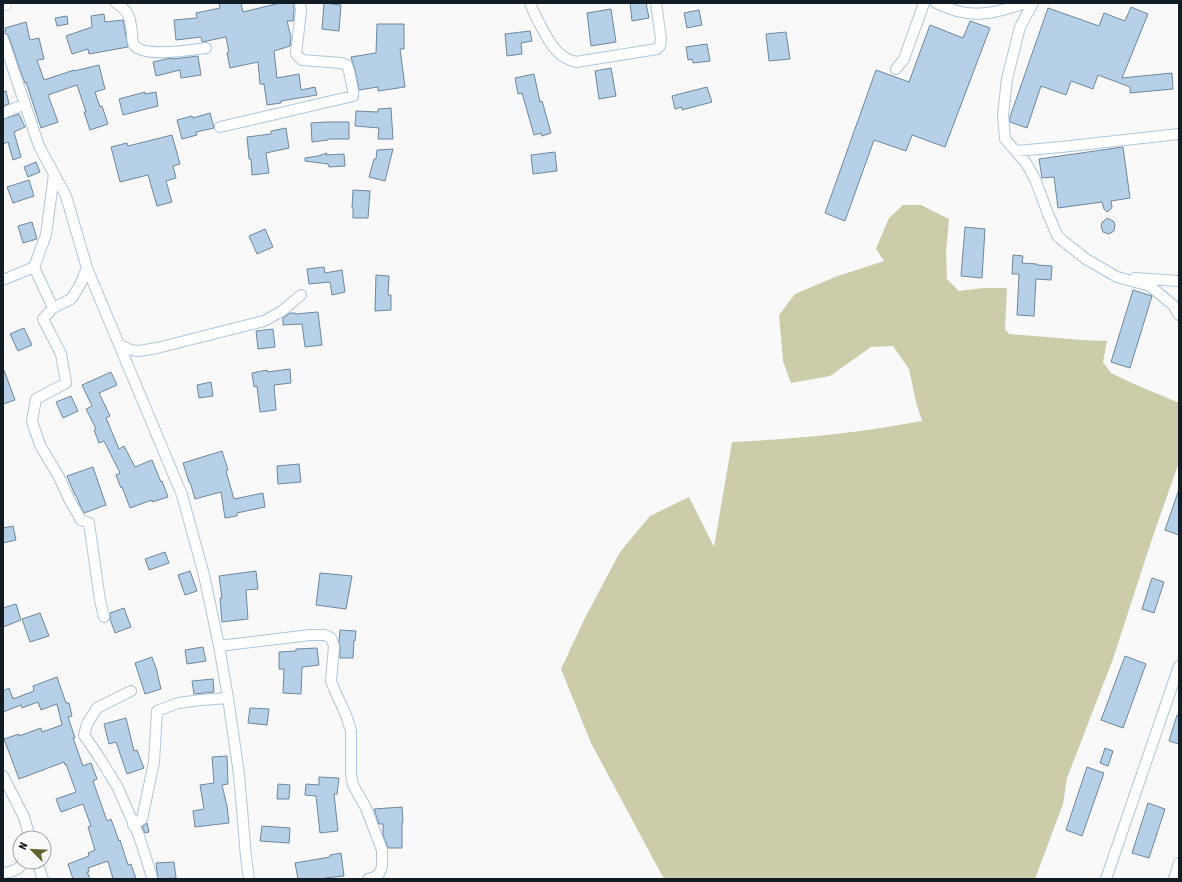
<svg xmlns="http://www.w3.org/2000/svg" width="1182" height="882" font-family="'Asap Condensed',sans-serif">
<style>
.green{fill:#cca}
.building{fill:#b5d0e7;stroke:#6e879c}
.lines{fill:none;stroke-linecap:round;stroke-linejoin:round}
.minor-casing{stroke:#acc7de;stroke-width:12}
.primary-casing{stroke:#acc7de;stroke-width:16}
.minor{stroke:#fff;stroke-width:10}
.primary{stroke:#fff;stroke-width:15}
</style>
<rect width="100%" height="100%" fill="#f9f9f9"/>
<path class="green" d="M903,205H921L949,219L946,253L947,279L959,291L983,288H1007L1005,329L1009,334L1082,340L1107,341L1103,362L1111,373L1134,384L1179,403V462L1151,542L1113,659L1067,778L1063,804L1035,879H664L591,743L561,669L584,620L620,552L650,516L689,497L714,547L732,442C795,439 859,433 922,421L916,402L909,369L893,346L871,347L830,376L791,383L783,361L779,315L795,294L835,277L884,261L876,249L889,218Z"/>
<path class="building" d="M219,3H241L243,12L280,3H294V11L293,21H287L291,37L290,46L274,51L277,78L299,74L301,90L315,87L317,95L281,101V103L267,105L264,84H260L258,62L230,68L227,53L229,52L226,37L202,42L201,37L176,40L174,20L197,18L196,13L220,8Z
M324,3L341,5L339,31L322,29Z
M630,3H646L649,18L632,21Z
M1131,7L1148,14L1122,78L1172,73L1173,89L1130,93V87L1098,75L1093,89L1071,81L1066,95L1041,86L1027,128L1010,122V117L1048,8L1099,26L1104,13L1125,21Z
M611,9L616,42L591,46L587,13Z
M699,10L702,25L687,28L684,13Z
M104,14L105,22L123,20L128,47L89,54L88,49L72,54L66,36L92,27L91,16Z
M67,16L68,24L57,26L55,18Z
M970,21L990,28L945,147L912,135L906,151L874,140L845,221L825,213L876,70L909,82L930,25L963,38Z
M26,22L30,40L39,38L44,59L37,60L44,80L74,70V71L99,65L105,89L95,92L100,107L102,106L108,124L90,130L84,112H86L77,85L48,95L58,122L41,128L26,82L25,83L19,67L9,37L7,34L3,33V31H6L5,28Z
M377,24H404V49H400L405,87L378,91V87L359,90L355,70L351,57L376,53Z
M530,31L532,41L521,43L522,54L507,56L505,34Z
M786,32L790,59L769,61L766,34Z
M707,44L710,61L693,63L692,59L688,60L686,47Z
M198,56L201,75L181,78L180,70L156,76L153,62L166,59L173,58V59Z
M611,68L616,96L599,99L595,71Z
M534,74L540,102L542,101L551,133L542,136L541,133L534,135L522,93L518,94L515,78Z
M707,87L712,102L682,110V107L675,109L672,96Z
M6,91L9,104L3,106V92Z
M145,92V94L156,92L158,106L123,115L119,99Z
M391,108L393,139H378L379,128L355,126L356,111L378,112V109Z
M210,113L214,128L196,132L197,135L182,139L177,120L192,116L193,118Z
M19,114L25,127L14,132L21,157L13,160L8,142L3,144V119Z
M326,122H349V139H328V140L312,142L311,123Z
M286,128L289,148L266,153L269,173L252,175L251,159H249L247,137L271,134V131Z
M172,135L180,164L173,166L176,178L166,181L172,202L157,206L148,175L120,182L111,147L127,143L128,146Z
M1123,147L1130,198L1111,201L1112,207L1111,209L1107,212L1104,209L1102,202L1058,208L1054,177L1042,178L1039,159Z
M393,149L385,181L369,177L374,159H376L377,150Z
M555,152L557,171L533,174L531,155Z
M327,153L326,155L344,154L345,166L329,167L328,164L305,161V158L318,156Z
M36,162L40,172L28,177L24,167Z
M29,180L34,196L13,203L7,187Z
M353,190L370,191L368,218H353V208H352Z
M1107,218L1113,221L1115,224L1114,231L1109,234L1103,232L1101,226L1102,223Z
M32,222L37,239L23,243L18,226Z
M965,227L985,229L982,278L961,276Z
M265,229L273,247L257,254L249,236Z
M1013,255L1023,256L1022,263L1037,264V265L1052,266L1051,280L1036,279L1034,316L1017,315L1019,274H1012Z
M324,267L325,273L342,270L345,292L332,295L330,282L309,284L307,269Z
M376,275L389,276L388,295H391V310L375,311Z
M1133,290L1152,296L1130,368L1111,362Z
M318,312L322,345L305,347L302,324L283,325V318L290,313H295V314Z
M24,328L32,345L18,351L10,334Z
M273,329L275,347L258,349L256,331Z
M290,369L291,383L274,385L276,410L260,412L257,386L254,387L252,373L267,370V372Z
M3,370H4L15,400L3,404Z
M111,372L117,385L99,393L110,416L106,418L119,449L124,446L135,467L152,460L161,482L162,481L168,497L152,502V500L130,508L122,487L121,488L116,475L120,473L104,441L99,443L94,430L96,429L86,409L92,406L82,385Z
M211,382L213,396L199,398L197,385Z
M71,396L78,411L63,418L56,402Z
M222,451L228,470L226,471L234,499L263,493L265,507L237,513V516L225,518L221,492L195,499L190,482H189L183,463Z
M299,464L301,482L278,484L277,466Z
M93,467L106,505L84,513L79,503L76,495H75L67,476Z
M1178,492H1179V535L1165,530Z
M13,526L16,540L3,543V528Z
M165,552L169,563L149,570L145,559Z
M190,571L197,591L185,595L178,575Z
M256,571L258,589L246,590L248,619L222,622L220,598H222L219,576Z
M320,573L352,576L346,609L316,605Z
M1152,578L1164,582L1154,613L1142,609Z
M16,604L21,620L3,627V608Z
M124,608L131,627L115,633L110,619V613Z
M40,613L49,636L30,642L22,619Z
M340,630L356,631L355,641L354,640L353,658H340V647L339,642Z
M203,647L206,661L187,664L185,650Z
M317,648L319,665L302,667L301,694L283,693L284,669H279V652L296,651V649Z
M1125,656L1146,664L1123,728L1101,720Z
M152,657L157,671V672L161,689L145,694L135,663Z
M57,677L66,703H69L72,716L68,717L75,738H73L83,766L91,763L97,779L93,781L107,821L111,819L119,841L120,840L128,865L131,864L136,879H113L108,861L88,868L89,872H87L90,879H73L68,864L89,856L88,853L95,850L88,827L91,826L83,804L61,812L56,799L76,792L66,764L65,765L64,762L19,779L4,739L19,734V736L41,728L42,732L62,725L57,704L41,710L38,702L22,708L21,705L3,712V691L9,688L13,699L34,691L33,686Z
M213,679L214,692L194,694L192,681Z
M250,708L269,709L267,725L248,723Z
M1177,715H1179V744L1169,741Z
M126,718L134,751L137,750L144,768L127,774L116,742L109,744L104,724Z
M1105,748L1113,751L1108,766L1100,763Z
M227,756L228,784L222,785L227,806L229,823L195,827L193,811L204,809L200,785L214,783L212,757Z
M1087,767L1104,773L1082,836L1066,830Z
M319,777L339,778L337,794H334L338,831L320,833L316,796L305,795L306,784L319,785Z
M278,784L290,785L289,799H277Z
M1148,803L1165,809L1149,858L1132,853Z
M402,807L403,822H402V848H388L383,835V824H379L374,809Z
M147,823L149,832L145,833L142,827Z
M262,826L290,828L289,843L260,841Z
M341,853L344,876L325,878L326,879H298L295,863L330,857V855Z
M174,862L176,878L158,879L156,863Z"/>
<g class="lines">
<g class="minor-casing">
<path id="minor" d="M116,3C130,12 130,17 132,33C132,37 132,42 134,45C144,58 191,50 206,48
M530,3C534,14 550,46 559,53C564,58 569,60 576,62L657,49L660,46L661,39L656,3
M936,3C943,6 950,9 957,11C981,18 1004,10 1026,3
M1033,3L1020,27L1007,79L1003,115L1005,139L1026,163L1035,179L1048,214L1058,237L1086,259L1117,277L1150,286L1173,305L1179,315
M3,39L39,146L66,196L87,268L182,495L204,575L219,646L228,698L239,774L246,857L249,879
M896,69L904,59L924,3
M3,113L25,104
M220,127L353,96V90L349,71L347,65L341,63L302,60L296,54L301,11L300,3
M1016,151L1061,147L1179,134
M34,267L46,235L54,174
M87,268L80,285L71,299L53,308L43,319L61,354L66,383L36,399L32,421L40,445L59,477L70,501L81,520L89,523L100,600L104,617
M1135,278L1179,281
M3,280L34,267L53,308
M119,344L130,350L139,351L157,348L264,321L282,311L301,295
M219,646L310,635H325L331,638L334,646L331,681L335,691L346,715L351,731V774L353,785L366,808L382,850V867L378,876L368,879
M131,691L97,708L87,724L84,735L99,757L117,786L139,836L151,874L152,879
M3,776L24,817L30,838
M133,825L142,819L154,762L157,711L178,703L201,700L228,698
M37,862L43,879
M3,873C14,872 18,869 25,862
M1106,879L1179,666
M1174,879L1179,863"/>
</g>
<g class="primary-casing">
<path id="primary" d="M3,3H4"/>
</g>
<use href="#minor" class="minor"/>
<use href="#primary" class="primary"/>
</g>
<rect width="1182" height="882" fill="none" stroke="#121c25" stroke-width="8"/>
<g transform="translate(32 850) rotate(294)"><circle r="19" fill="#f9f9f9" stroke="#9da1a4"/>
<path d="M0-3L7 15L0 10L-7 15Z" fill="#636330"/>
<text y="-6" font-size="11" font-weight="bold" text-anchor="middle" fill="#121c25">N</text>
</g>
</svg>
